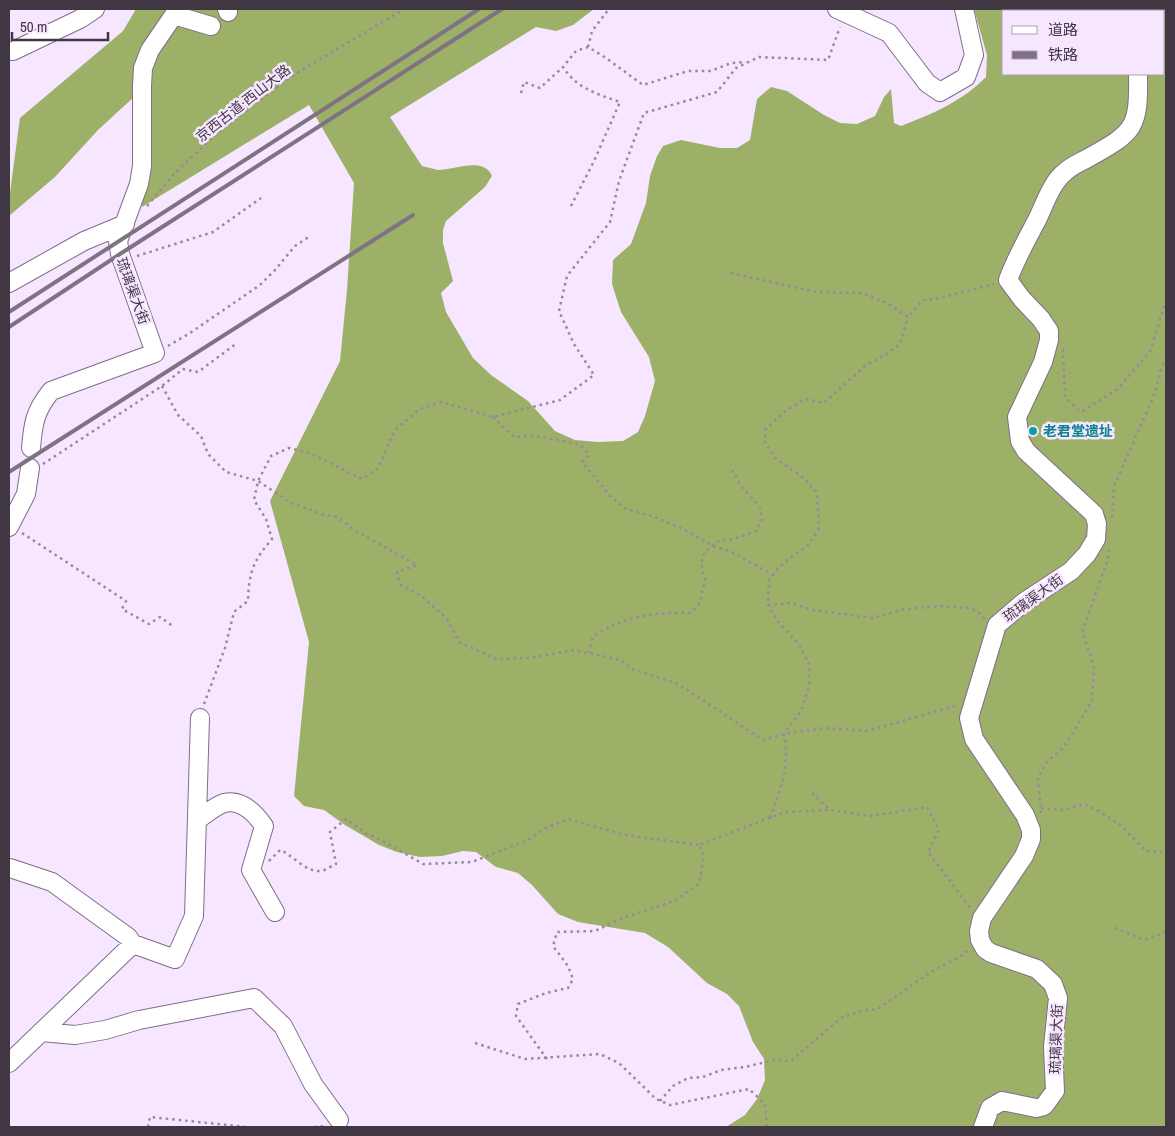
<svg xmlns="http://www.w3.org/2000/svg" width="1175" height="1136" font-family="'Archivo Narrow','Noto Sans SC',sans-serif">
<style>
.forest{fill:#9db068;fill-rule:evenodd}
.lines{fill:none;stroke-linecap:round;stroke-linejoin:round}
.minor-casing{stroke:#816d89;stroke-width:20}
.path{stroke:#95899b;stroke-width:2.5;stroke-dasharray:2.5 4;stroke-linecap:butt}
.minor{stroke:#fff;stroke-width:18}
.rail{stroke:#7f7383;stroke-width:4}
.culture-dot{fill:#0f9aa8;stroke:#f7e6ff;stroke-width:2}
.labels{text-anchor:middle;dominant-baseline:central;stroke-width:5;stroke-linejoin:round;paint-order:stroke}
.street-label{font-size:14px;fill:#403743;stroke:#f7e6ff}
.culture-label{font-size:14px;font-weight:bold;fill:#0d838f;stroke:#f7e6ff;text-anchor:start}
</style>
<rect width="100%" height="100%" fill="#f7e6ff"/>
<path class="forest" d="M136,9H594L573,25L556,31L536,27L390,117L422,166C427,167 433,169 438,170C454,170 484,156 492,176L485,187L446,221L443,230V243L453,281L441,293L446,312L473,358L491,375L528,401L555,431L575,440L598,442L623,441L638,432L645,416L655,381L649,357L621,312L612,284L613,260L631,244L646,203L650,176L657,156L663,146L681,140L720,148H737L750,140L757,99L771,87L787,91L824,115L840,123L857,124L875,116L884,97L891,89L894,123L901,126C934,113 961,102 986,77L987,55L974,9H1166V1127H726L745,1115L757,1099L765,1080L764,1059L753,1042L739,1006L727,994L707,983L668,947L645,933L578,922L558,914L532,885L518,873L496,867L476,852L463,851L442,856L420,857L397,852L379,845L345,825L324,810L304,806L294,796L309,642L270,501L340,361L347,290L354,183L309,105L142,207L135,96L98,130L55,177L9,216V200L20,118L123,31ZM1004,11H1164V74H1004Z"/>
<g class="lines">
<g class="minor-casing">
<path id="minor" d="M227,9L228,12
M837,9L889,33L927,83L940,92L966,77L974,55L964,9
M1123,9L1126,11
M174,15L211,26
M13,51L80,19L95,9
M9,283L84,241L125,224
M31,448C33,423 35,411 51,391L155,353L120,254L118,241L139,184L142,166V86L143,68L150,50L178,9
M9,527L26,494L30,468
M197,820C205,815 215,806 224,803C242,799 255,813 264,826L251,870L275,912
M10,868L52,882L128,937L133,944L175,959L194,916L200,718
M41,1032L75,1035L105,1030L139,1020L254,998L283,1026L313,1084L339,1120
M9,1063L133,944
M983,1127L990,1108L1002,1101L1036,1108L1044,1106L1055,1091L1053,1047L1058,998L1053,984L1037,969L991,953L985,949L980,940L979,931L982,918L1024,856L1031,839V830L1025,815L974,739L969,718L997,625L1024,602L1071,571L1087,554L1096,539L1097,524L1094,514L1026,451L1020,441L1017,417L1043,362L1049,340V331L1041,319L1022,299L1008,280C1016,258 1027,239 1038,218C1045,203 1052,182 1065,172C1071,166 1081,162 1088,158C1135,132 1139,128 1138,74"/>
</g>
<path class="path" d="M588,47L592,31L609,9
M521,93L524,82L540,88L563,67
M147,206L175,173L215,135L289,78L404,9
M571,206L594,161L620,102C597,94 576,88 563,67L576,51L588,47L606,58L643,85L688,71H711L731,63L746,62
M137,256L213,232L261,198
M731,273L816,292L862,293L887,303L908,317L923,300L940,298L994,284
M168,346L190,333L260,285L275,270L295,246L310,236
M1063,349L1065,397L1081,412L1118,389L1150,351L1166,301
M162,386L178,415L201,436L208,454L226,472L258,481L291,503L324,515L337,517L356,531L417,565L397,572L400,584L423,597L447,619L459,642L496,659L530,658L574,650L621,660L632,669L678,684L763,740L784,734L824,728L867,731L958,705
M493,417L514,437L535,436L579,444L589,454L582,462L611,497L626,509L652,516L683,529L713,546L732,552L773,575
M43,464L162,386L183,369L198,372L237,343
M1112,518L1114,486L1153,398L1162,366L1166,360
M22,533L126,601L122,609L149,624L160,617L174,627
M768,605L791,603L813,610L872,618L905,609L940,606L969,608L977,611L985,619
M589,653L593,636C626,616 652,612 690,613L700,603L705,579L701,564L705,551L719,541L734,539L756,531L762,519L760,507L742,487L732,470
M204,704L225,648L234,612L248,601C249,572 253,561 272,539L266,519L254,500L258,481L271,456L289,448L310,453L362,479L378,468L395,430L420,409L441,402L493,417L560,400L594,375L574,344L559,311L567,276L610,222L619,181L644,113L717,92L736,68L759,57L828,60L840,27
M812,793L830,810L871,816L927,807L939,830L928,852L971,909
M1041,808L1064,810L1084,804L1099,811L1120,825L1146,851L1166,852
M1041,813L1038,778L1046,763L1064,747L1092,701L1094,665L1082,632L1108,559L1109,546
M770,818C781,788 790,767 784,734L801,711L809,687V664L799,644L778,622L768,605L769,580L780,566L808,545L819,528L817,492L801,476L776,459L765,443V430L784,412L805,399L824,403L865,366L888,353L900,344L908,317
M269,861L280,850C293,855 305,872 320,871C325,871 331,866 336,864L330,832L346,819L365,833L383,841L423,864L472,862L528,840L544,829L568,819L625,835L699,845
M1115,928L1145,940L1166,932
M475,1043L525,1059L600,1054L619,1063L656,1099L670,1105L749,1089L765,1104L767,1127
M547,1059L516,1016L518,1004L546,993L568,988L573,979L568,966L553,946L557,932L595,931L620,919L674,901L699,884L704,856L699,845L785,812L830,810
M660,1101L673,1086L688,1078L703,1077L721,1070L745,1067L774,1060L791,1061L841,1018L862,1011L878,1009L929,973L963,955L969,949
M148,1127L150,1117L247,1127
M314,1127L325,1126"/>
<use href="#minor" class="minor"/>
<path class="rail" d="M9,312L479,9
M9,327L120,254L502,9
M9,472L413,215"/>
</g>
<circle class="culture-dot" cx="1033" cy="431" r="5"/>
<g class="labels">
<g class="street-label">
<text transform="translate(243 103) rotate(-38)">京西古道·西山大路</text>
<text transform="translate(133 291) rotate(70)">琉璃渠大街</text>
<text transform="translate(1033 598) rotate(-36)">琉璃渠大街</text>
<text transform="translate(1056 1039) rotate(-88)">琉璃渠大街</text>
</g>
<g class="culture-label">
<text x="1043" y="431">老君堂遗址</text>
</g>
</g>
<rect width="1175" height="1136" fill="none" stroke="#403743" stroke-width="20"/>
<rect x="1002" y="10" width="162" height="65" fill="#f7e6ff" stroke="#aea0b4"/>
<rect x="1012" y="26" width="25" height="8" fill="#ffffff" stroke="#aea0b4"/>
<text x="1048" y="35" font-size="15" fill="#403743">道路</text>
<rect x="1012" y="51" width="25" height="8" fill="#7f7383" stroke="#aea0b4"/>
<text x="1048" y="60" font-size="15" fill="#403743">铁路</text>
<path d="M12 32v8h96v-8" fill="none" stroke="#403743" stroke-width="2.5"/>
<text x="20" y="32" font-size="15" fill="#403743" stroke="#f7e6ff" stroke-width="4" paint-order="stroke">50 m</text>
</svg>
